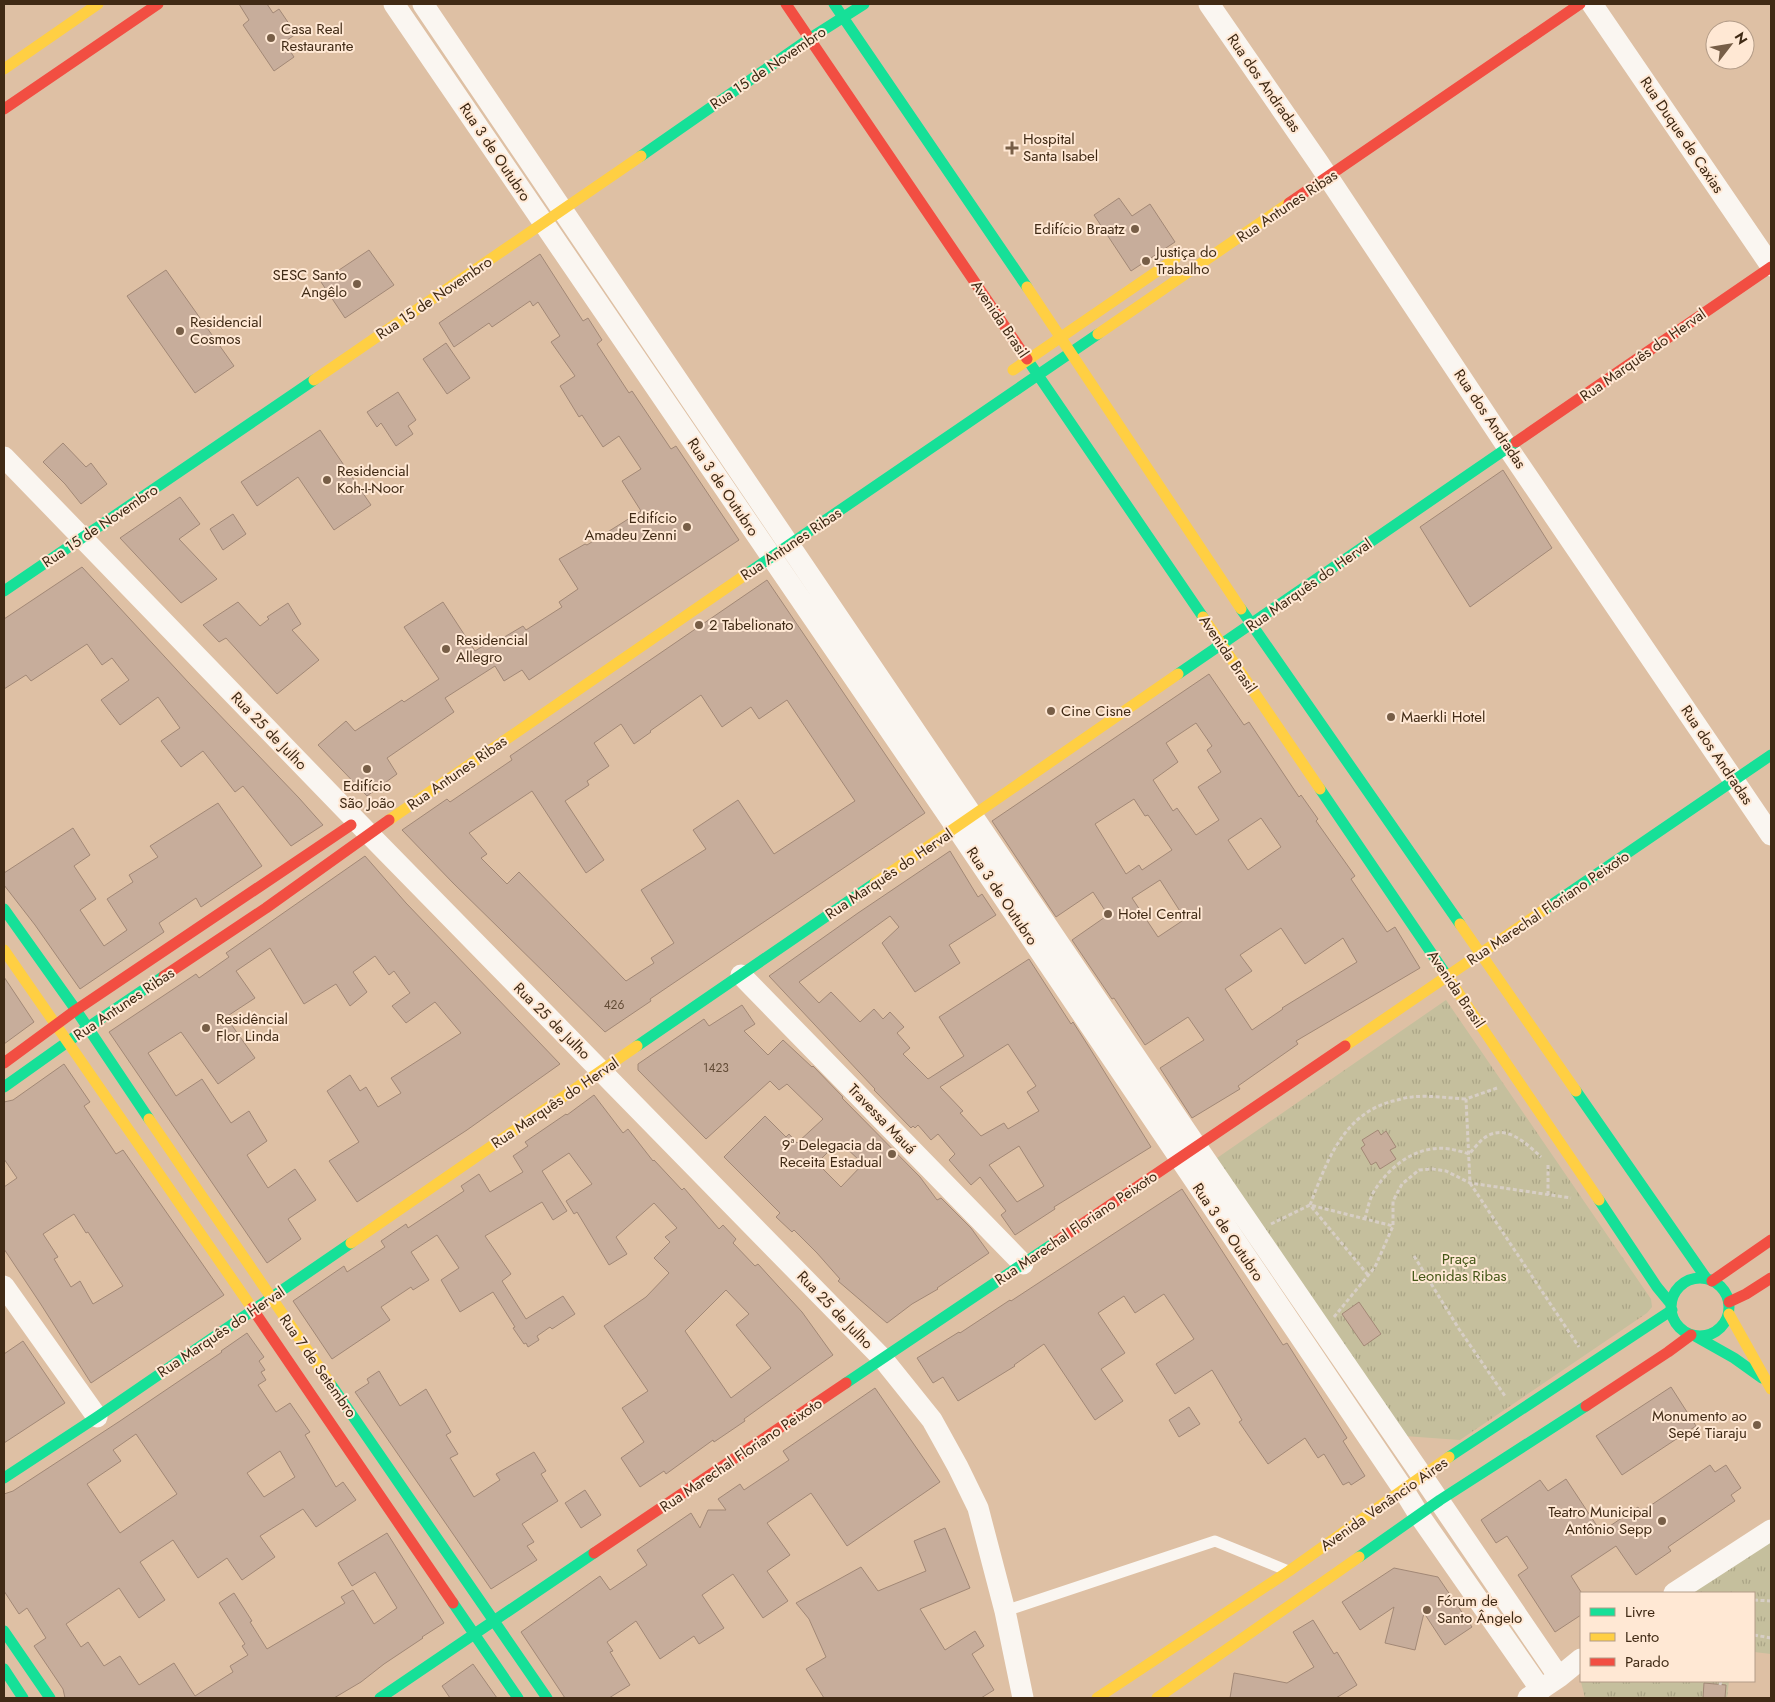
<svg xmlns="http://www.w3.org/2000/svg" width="1775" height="1702" font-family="Jost,sans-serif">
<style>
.park{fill:url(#park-tufts)}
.building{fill:#c7ad9b;stroke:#a28876;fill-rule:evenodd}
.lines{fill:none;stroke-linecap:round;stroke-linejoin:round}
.path{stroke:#d7cec5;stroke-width:3;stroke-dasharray:4 2.5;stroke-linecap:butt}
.lane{stroke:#faf6f1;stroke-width:11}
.street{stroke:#faf6f1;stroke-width:21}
.fast{stroke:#16e098;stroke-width:11}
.slow{stroke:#ffcf43;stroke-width:11}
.jam{stroke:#f24e42;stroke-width:11}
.poi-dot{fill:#775e47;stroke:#ffe8d4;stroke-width:2}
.labels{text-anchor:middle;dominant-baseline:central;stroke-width:4;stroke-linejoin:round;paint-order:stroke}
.number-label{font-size:12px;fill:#624b36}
.poi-label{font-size:15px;fill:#402a15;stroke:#ffe8d4;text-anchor:start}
.street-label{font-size:15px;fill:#402a15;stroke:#ffe8d4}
.park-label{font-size:15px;fill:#445717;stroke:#ffe8d4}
</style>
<defs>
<pattern id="park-tufts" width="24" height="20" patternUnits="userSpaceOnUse" patternTransform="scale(1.25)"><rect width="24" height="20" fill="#c5bf9d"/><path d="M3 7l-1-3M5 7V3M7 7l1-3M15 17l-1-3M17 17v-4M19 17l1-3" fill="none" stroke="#aaa486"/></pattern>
</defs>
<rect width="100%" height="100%" fill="#dec0a4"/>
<path class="park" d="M1446,1000L1651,1299L1652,1307L1647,1313L1460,1440L1404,1436L1217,1158Z
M1771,1538V1654L1754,1652V1593H1686Z
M1581,1678V1681H1729L1727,1698H1585L1581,1682Z"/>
<path class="building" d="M239,4H267L273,13L279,9L296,34L284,42L294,57L274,71L243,25L249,20Z
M1119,198L1132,216L1150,204L1175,242L1131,271L1094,215Z
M369,250L394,285L345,318L321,282Z
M540,254L583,321L588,318L602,340L597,344L629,393L632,391L671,449L676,446L739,540L529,680L522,670L504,681L495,666L445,698L454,712L387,758L397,774L367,796L318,745L346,721L355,731L402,700L404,702L439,679L404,627L443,602L475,651L499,636L501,639L523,626L526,630L562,607L559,602L578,589L559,559L585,544L587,545L641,511L622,481L641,469L619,436L603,447L582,415L579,417L560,386L575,376L551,342L560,336L538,302L533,306L530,301L492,327L489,323L454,347L439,323Z
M166,270L234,366L195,393L127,296Z
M446,343L470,378L447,394L423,359Z
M398,392L416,420L408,426L413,434L396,446L381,423L377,427L367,412Z
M320,430L371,505L334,530L298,477L257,506L241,482Z
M63,443L86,467L91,463L107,484L81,504L65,484L43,462Z
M1503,470L1552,548L1470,607L1420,527Z
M180,497L200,524L179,539L217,579L181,603L120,538Z
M233,514L246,534L223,550L210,529Z
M82,567L188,682L299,798L323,825L291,846L243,786L235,792L203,751L181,767L161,741L180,728L158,697L120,725L101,700L129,680L112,658L102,665L87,644L31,681L26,675L4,689V619Z
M767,580L925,813L650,999L651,1001L605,1032L453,883L402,830L447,799L450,802L512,760L510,756ZM701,695L722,727L751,707L759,719L787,700L855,801L774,854L738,800L693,830L706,849L641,890L674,943L651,958L654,963L626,981L519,872L507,884L481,858L487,854L469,833L532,791L586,873L604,860L565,801L589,785L587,781L609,766L594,743L621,724L634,744L651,732L650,731Z
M238,602L260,626L269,619L267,617L288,603L301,624L292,630L319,660L277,694L226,638L219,642L203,625Z
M1209,674L1244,725L1249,722L1299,797L1301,795L1318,819L1316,821L1355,876L1351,879L1387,932L1395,927L1420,968L1296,1041L1298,1044L1238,1086L1240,1089L1192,1118L1160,1068L1204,1040L1188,1017L1145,1045L1114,998L1112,999L1072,940L1108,915L1093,892L1056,917L992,821ZM1196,723L1212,746L1207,750L1221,772L1198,787L1219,820L1196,835L1177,808L1173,811L1153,780L1178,762L1166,743ZM1134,799L1145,816L1148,815L1172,850L1142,870L1139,865L1126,874L1095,824ZM1261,818L1281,847L1248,870L1228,840ZM1160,880L1185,919L1158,937L1132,898ZM1281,928L1305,964L1343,938L1357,962L1282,1008L1283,1009L1252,1030L1225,989L1252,971L1240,955Z
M218,803L262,866L201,907L196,898L159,923L164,932L80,989L35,925L4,885V873L73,828L90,855L74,866L96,899L80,910L104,946L127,930L107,899L133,882L129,875L158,857L150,846Z
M950,851L978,897L982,894L996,915L949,945L960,963L915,992L882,943L899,927L890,916L799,982L819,1003L831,992L860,1022L874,1009L883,1019L890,1012L904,1027L897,1033L910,1048L903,1054L928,1079L964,1056L939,1017L1029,959L1071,1024L1073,1022L1089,1047L1151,1147L1054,1207L1055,1209L1015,1235L1001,1215L1006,1211L980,1177L971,1185L949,1160L955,1154L938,1134L931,1140L918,1125L915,1128L913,1126L911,1128L874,1090L875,1089L769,976L858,913ZM1008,1044L1036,1086L1027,1092L1039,1111L1008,1129L1004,1123L981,1136L960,1113L963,1111L940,1087ZM1019,1146L1044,1186L1017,1202L989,1165Z
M365,856L406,903L560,1064L467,1130L357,1202L329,1161L359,1142L327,1091L350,1075L360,1091L366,1087L378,1107L401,1093L391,1078L461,1033L435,1002L406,1023L392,1006L410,993L394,971L389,975L375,956L353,972L367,992L350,1006L336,984L304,1004L270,948L236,971L255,998L226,1017L255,1058L218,1084L181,1032L148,1053L176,1096L202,1079L231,1123L249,1111L267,1141L247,1155L268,1188L295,1169L316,1200L288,1219L301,1239L267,1263L109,1032L196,974L199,978L229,957L226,953Z
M4,977L34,1022L4,1044Z
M742,1005L755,1024L744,1031L768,1055L783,1040L812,1067L813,1066L843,1097L842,1098L920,1177L937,1200L941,1198L971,1228L989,1253L937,1288L938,1289L912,1304L887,1323L838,1281L840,1279L817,1253L794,1230L792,1232L776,1217L780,1213L724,1157L765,1116L786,1137L789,1134L797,1143L823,1119L787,1084L779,1090L770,1081L706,1139L638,1070V1064L704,1019L709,1026ZM839,1141L863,1164L841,1187L817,1163Z
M64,1064L90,1102L84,1106L116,1154L123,1150L224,1295L91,1383L40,1303L4,1249V1187L17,1178L4,1159V1102L13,1100ZM74,1214L86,1233L88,1232L123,1286L93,1304L80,1281L71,1287L54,1259L58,1257L43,1234Z
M594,1095L623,1133L628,1129L653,1161L654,1160L682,1190L684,1188L719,1229L723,1225L736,1239L733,1243L755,1266L758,1264L778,1286L802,1312L833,1355L744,1419L745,1421L714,1442L713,1440L666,1474L664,1471L640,1487L621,1458L644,1442L622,1408L648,1391L604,1326L646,1297L669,1273L654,1258L670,1242L665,1237L677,1228L654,1203L616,1237L627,1254L609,1265L577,1212L574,1214L566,1201L592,1184L569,1153L542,1171L567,1211L553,1220L542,1202L485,1236L511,1274L502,1281L526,1319L563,1296L575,1314L552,1329L550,1327L537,1336L539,1340L528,1347L526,1343L524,1344L513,1328L515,1327L493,1292L460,1312L441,1280L459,1268L437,1235L411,1252L429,1280L413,1290L411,1287L381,1307L390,1320L332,1359L293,1301L344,1266L347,1272L385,1247L381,1241L406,1224L408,1228L464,1191L461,1186L479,1174L490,1192L523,1172L513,1156L528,1146L525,1142L566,1114L567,1115ZM726,1290L749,1314L736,1325L771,1368L731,1398L685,1331Z
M1378,1130L1381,1135L1386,1131L1396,1147L1390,1150L1396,1159L1380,1169L1376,1162L1371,1165L1361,1148L1365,1145L1362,1140Z
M1182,1189L1283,1345L1287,1343L1347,1438L1343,1441L1365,1476L1351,1485L1349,1482L1343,1485L1324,1454L1318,1458L1305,1438L1268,1464L1239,1422L1242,1420L1212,1370L1175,1394L1156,1364L1194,1339L1164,1294L1135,1313L1124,1296L1098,1313L1125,1353L1101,1369L1123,1401L1095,1420L1044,1344L1014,1365L1015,1366L958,1401L943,1377L933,1383L917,1358L959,1332L960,1333L1010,1300L1011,1301Z
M1359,1302L1381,1334L1364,1346L1342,1314Z
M247,1333L264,1357L259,1361L265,1370L261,1372L266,1380L258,1385L276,1412L290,1403L310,1432L305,1435L336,1487L343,1482L356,1500L316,1527L303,1509L260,1536L275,1557L242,1580L227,1558L198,1578L173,1540L140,1562L165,1600L139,1618L119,1588L66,1624L81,1647L88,1642L104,1666L120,1656L139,1685L174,1663L195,1696L233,1672L230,1666L248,1655L242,1646L245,1644L219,1603L234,1593L252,1621L250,1622L267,1649L345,1603L341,1597L353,1590L374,1624L397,1608L375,1572L352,1586L338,1563L387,1533L444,1623L422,1637L423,1638L384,1664L361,1682L334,1698H65L63,1689L34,1646L46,1638L27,1608L19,1614L4,1591V1494L13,1491L120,1421L222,1352L221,1351ZM136,1434L177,1494L120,1533L87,1484L121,1461L113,1450ZM280,1451L295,1477L264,1497L247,1473Z
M23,1341L65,1403L4,1443V1354Z
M379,1371L400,1406L426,1389L451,1432L446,1435L458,1454L450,1458L474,1497L500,1480L496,1474L534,1452L546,1471L541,1474L558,1501L522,1524L534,1542L527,1546L537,1560L491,1589L355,1392L369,1383L367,1379Z
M1671,1387L1696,1426L1622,1475L1596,1436Z
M875,1388L940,1482L847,1546L811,1493L767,1523L790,1555L767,1571L788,1601L763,1618L733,1574L702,1595L724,1628L699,1644L694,1636L660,1659L636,1621L607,1642L613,1651L610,1652L630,1685L609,1698H565L521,1632L600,1576L610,1590L647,1565L637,1550L691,1513L700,1528L708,1510H726L718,1499L740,1484L744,1490L789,1460L783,1451Z
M1189,1407L1200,1424L1179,1437L1169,1420Z
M1710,1465L1715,1472L1726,1465L1741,1488L1731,1495L1735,1501L1668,1547L1671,1551L1636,1575L1616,1546L1571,1576L1581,1592V1615L1555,1632L1518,1575L1528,1568L1507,1536L1496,1543L1481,1520L1540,1480L1548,1491L1566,1479L1601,1532L1638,1507L1641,1512Z
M585,1490L601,1515L581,1528L565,1503Z
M945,1528L970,1588L920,1609L945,1650L975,1631L984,1646L972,1654L994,1690L981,1698H824L806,1669L826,1657L809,1619L796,1603L861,1567L878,1591L926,1571L914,1541Z
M1394,1568L1438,1577L1472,1627L1445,1645L1424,1613L1415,1650L1385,1643L1394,1607L1360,1630L1342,1602Z
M1313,1620L1334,1654L1337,1652L1357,1685L1336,1698H1230L1234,1673L1287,1683L1314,1667L1293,1632Z
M473,1664L497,1698H450L442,1686Z
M1704,1683L1726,1685L1725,1698H1703Z"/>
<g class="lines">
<path class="path" d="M1497,1088L1466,1099L1470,1183L1579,1347
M1548,1165V1195
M1365,1219C1367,1211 1369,1201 1373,1193C1389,1166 1417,1144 1450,1149C1456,1150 1463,1152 1469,1154C1474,1149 1478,1143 1483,1139C1504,1122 1525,1142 1541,1157
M1271,1224L1310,1205L1393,1226
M1414,1256L1459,1329L1505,1396
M1368,1275L1310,1205C1327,1161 1343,1114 1393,1101C1399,1100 1406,1097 1412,1097C1429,1095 1448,1098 1466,1099
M1334,1317L1375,1267L1393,1226V1201L1402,1184L1419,1170L1433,1169L1446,1171L1470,1183L1571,1198
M1754,1600L1771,1601
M1754,1635L1771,1638
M1720,1685L1721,1681"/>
<path class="lane" d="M1005,1611L1215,1541L1286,1570"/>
<path class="street" d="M394,4L956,827L1403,1489L1419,1515L1541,1690
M423,4C680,382 935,762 1192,1140C1314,1320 1438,1497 1559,1677
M1209,4L1318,162L1508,448L1771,835
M1592,4L1771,266
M4,457L369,834L883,1359L932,1420L958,1467L978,1508L1005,1611L1023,1698
M741,975L1023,1264
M4,1286L97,1417
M1674,1593L1771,1530
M1528,1698L1559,1677L1581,1659"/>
<path class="fast" d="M834,4L1027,287
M641,156L809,39L864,4
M1027,359L1203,617
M748,573L1098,334
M4,591L314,380
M1241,609L1460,924
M1178,674L1516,442
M1320,789L1447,976
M4,909L76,1010L149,1119
M1544,910L1771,755
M637,1046L875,883
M4,1087L87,1028L164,976
M1576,1091L1706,1278
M1599,1200L1657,1287L1671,1304
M1671 1307a29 29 0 1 1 58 0a29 29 0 1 1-58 0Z
M1695,1336L1734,1358L1762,1378
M330,1383L547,1698
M846,1383L1057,1241
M1449,1457L1672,1310
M4,1478L97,1417L351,1243
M1359,1557L1440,1500L1586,1406
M453,1603L518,1698
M4,1631L50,1698
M4,1669L23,1698
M380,1698L594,1553"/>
<path class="slow" d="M4,69L98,4
M1027,287L1241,609
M1098,334L1289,203
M1013,370L1175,259
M314,380L641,156
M1203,617L1320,789
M389,820L748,573
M875,883L1178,674
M1460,924L1576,1091
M4,950L252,1308
M1447,976L1599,1200
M1345,1046L1544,910
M149,1119L330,1383
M351,1243L637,1046
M1729,1314L1771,1389
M1097,1698L1289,1571L1449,1457
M1157,1698L1359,1557"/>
<path class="jam" d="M786,4L1027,359
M4,109L158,4
M1289,203L1580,4
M1516,442L1771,267
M164,976L266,908L389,820
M4,1063L76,1010L351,825
M1057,1241L1345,1046
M1712,1281L1771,1240
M1729,1302L1746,1294L1771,1278
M252,1308L453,1603
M1586,1406L1668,1352L1691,1335
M594,1553L846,1383"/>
</g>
<g class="poi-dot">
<circle cx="271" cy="38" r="5"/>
<path d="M1009.5 140.5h5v5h5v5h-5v5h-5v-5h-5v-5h5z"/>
<circle cx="1135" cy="229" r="5"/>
<circle cx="1146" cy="261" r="5"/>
<circle cx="357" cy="284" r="5"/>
<circle cx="180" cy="331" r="5"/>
<circle cx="327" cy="480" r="5"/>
<circle cx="687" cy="527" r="5"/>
<circle cx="699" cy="625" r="5"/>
<circle cx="446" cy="649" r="5"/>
<circle cx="1051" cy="711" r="5"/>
<circle cx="1391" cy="717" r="5"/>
<circle cx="367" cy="769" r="5"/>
<circle cx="1108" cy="914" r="5"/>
<circle cx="206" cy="1028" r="5"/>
<circle cx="892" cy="1154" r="5"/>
<circle cx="1757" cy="1425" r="5"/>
<circle cx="1662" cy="1521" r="5"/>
<circle cx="1427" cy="1610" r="5"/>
</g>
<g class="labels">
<g class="number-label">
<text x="614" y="1005">426</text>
<text x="716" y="1068">1423</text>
</g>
<g class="poi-label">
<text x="281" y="29">Casa Real<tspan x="281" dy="17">Restaurante</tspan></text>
<text x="1023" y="139">Hospital<tspan x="1023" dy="17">Santa Isabel</tspan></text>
<text x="1125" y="229" text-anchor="end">Edifício Braatz</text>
<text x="1156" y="252">Justiça do<tspan x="1156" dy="17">Trabalho</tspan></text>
<text x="347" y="275" text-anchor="end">SESC Santo<tspan x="347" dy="17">Angêlo</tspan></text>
<text x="190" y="322">Residencial<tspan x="190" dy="17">Cosmos</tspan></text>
<text x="337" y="471">Residencial<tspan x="337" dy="17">Koh-I-Noor</tspan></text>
<text x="677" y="518" text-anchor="end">Edifício<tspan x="677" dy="17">Amadeu Zenni</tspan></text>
<text x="709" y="625">2 Tabelionato</text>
<text x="456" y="640">Residencial<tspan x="456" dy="17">Allegro</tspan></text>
<text x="1061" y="711">Cine Cisne</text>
<text x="1401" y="717">Maerkli Hotel</text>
<text x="367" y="786" text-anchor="middle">Edifício<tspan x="367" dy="17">São João</tspan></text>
<text x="1118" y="914">Hotel Central</text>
<text x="216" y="1019">Residêncial<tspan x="216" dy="17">Flor Linda</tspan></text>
<text x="882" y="1145" text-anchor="end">9ª Delegacia da<tspan x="882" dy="17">Receita Estadual</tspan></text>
<text x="1747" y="1416" text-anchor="end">Monumento ao<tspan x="1747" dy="17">Sepé Tiaraju</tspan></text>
<text x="1652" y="1512" text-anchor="end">Teatro Municipal<tspan x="1652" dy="17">Antônio Sepp</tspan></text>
<text x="1437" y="1601">Fórum de<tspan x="1437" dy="17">Santo Ângelo</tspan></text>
</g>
<g class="street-label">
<text transform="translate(768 68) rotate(-34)">Rua 15 de Novembro</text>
<text transform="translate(1264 83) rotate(55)">Rua dos Andradas</text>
<text transform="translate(1682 135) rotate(56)">Rua Duque de Caxias</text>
<text transform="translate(495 152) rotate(56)">Rua 3 de Outubro</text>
<text transform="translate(1287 206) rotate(-34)">Rua Antunes Ribas</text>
<text transform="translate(434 298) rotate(-34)">Rua 15 de Novembro</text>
<text transform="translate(1000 319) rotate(56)">Avenida Brasil</text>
<text transform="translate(1643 355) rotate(-35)">Rua Marquês do Herval</text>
<text transform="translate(1490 419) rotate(56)">Rua dos Andradas</text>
<text transform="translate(723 487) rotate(56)">Rua 3 de Outubro</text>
<text transform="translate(100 526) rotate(-34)">Rua 15 de Novembro</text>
<text transform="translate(791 544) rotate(-34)">Rua Antunes Ribas</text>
<text transform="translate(1309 585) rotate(-35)">Rua Marquês do Herval</text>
<text transform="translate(1228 654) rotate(56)">Avenida Brasil</text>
<text transform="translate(269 731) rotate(46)">Rua 25 de Julho</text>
<text transform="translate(1717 755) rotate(56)">Rua dos Andradas</text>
<text transform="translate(457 773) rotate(-35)">Rua Antunes Ribas</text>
<text transform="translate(889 874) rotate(-34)">Rua Marquês do Herval</text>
<text transform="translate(1002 896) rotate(56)">Rua 3 de Outubro</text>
<text transform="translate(1548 908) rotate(-34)">Rua Marechal Floriano Peixoto</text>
<text transform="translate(1456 989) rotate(56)">Avenida Brasil</text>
<text transform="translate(124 1004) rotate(-34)">Rua Antunes Ribas</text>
<text transform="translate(552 1021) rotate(45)">Rua 25 de Julho</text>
<text transform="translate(555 1103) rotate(-34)">Rua Marquês do Herval</text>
<text transform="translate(882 1119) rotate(46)">Travessa Mauá</text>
<text transform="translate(1076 1228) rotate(-34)">Rua Marechal Floriano Peixoto</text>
<text transform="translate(1228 1232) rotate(56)">Rua 3 de Outubro</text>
<text transform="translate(835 1310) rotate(46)">Rua 25 de Julho</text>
<text transform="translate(221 1332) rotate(-34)">Rua Marquês do Herval</text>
<text transform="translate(318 1366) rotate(55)">Rua 7 de Setembro</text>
<text transform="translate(741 1455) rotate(-34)">Rua Marechal Floriano Peixoto</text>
<text transform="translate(1384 1504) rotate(-35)">Avenida Venâncio Aires</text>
</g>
<g class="park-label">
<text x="1459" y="1259">Praça<tspan x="1459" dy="17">Leonidas Ribas</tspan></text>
</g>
</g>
<rect width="1775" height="1702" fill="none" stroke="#402a15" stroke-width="10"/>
<rect x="1580" y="1592" width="175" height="90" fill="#ffe8d4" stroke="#b39c88"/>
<rect x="1590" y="1608" width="25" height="8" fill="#16e098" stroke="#b39c88"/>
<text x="1625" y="1617" font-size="15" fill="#402a15">Livre</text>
<rect x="1590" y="1633" width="25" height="8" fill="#ffcf43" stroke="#b39c88"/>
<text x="1625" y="1642" font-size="15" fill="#402a15">Lento</text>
<rect x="1590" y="1658" width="25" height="8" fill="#f24e42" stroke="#b39c88"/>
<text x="1625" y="1667" font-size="15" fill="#402a15">Parado</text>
<g transform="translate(1730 45) rotate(59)"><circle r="24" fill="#ffe8d4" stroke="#b39c88"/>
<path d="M0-4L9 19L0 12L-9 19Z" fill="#775e47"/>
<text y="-8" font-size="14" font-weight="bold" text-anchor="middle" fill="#402a15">N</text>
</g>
</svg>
